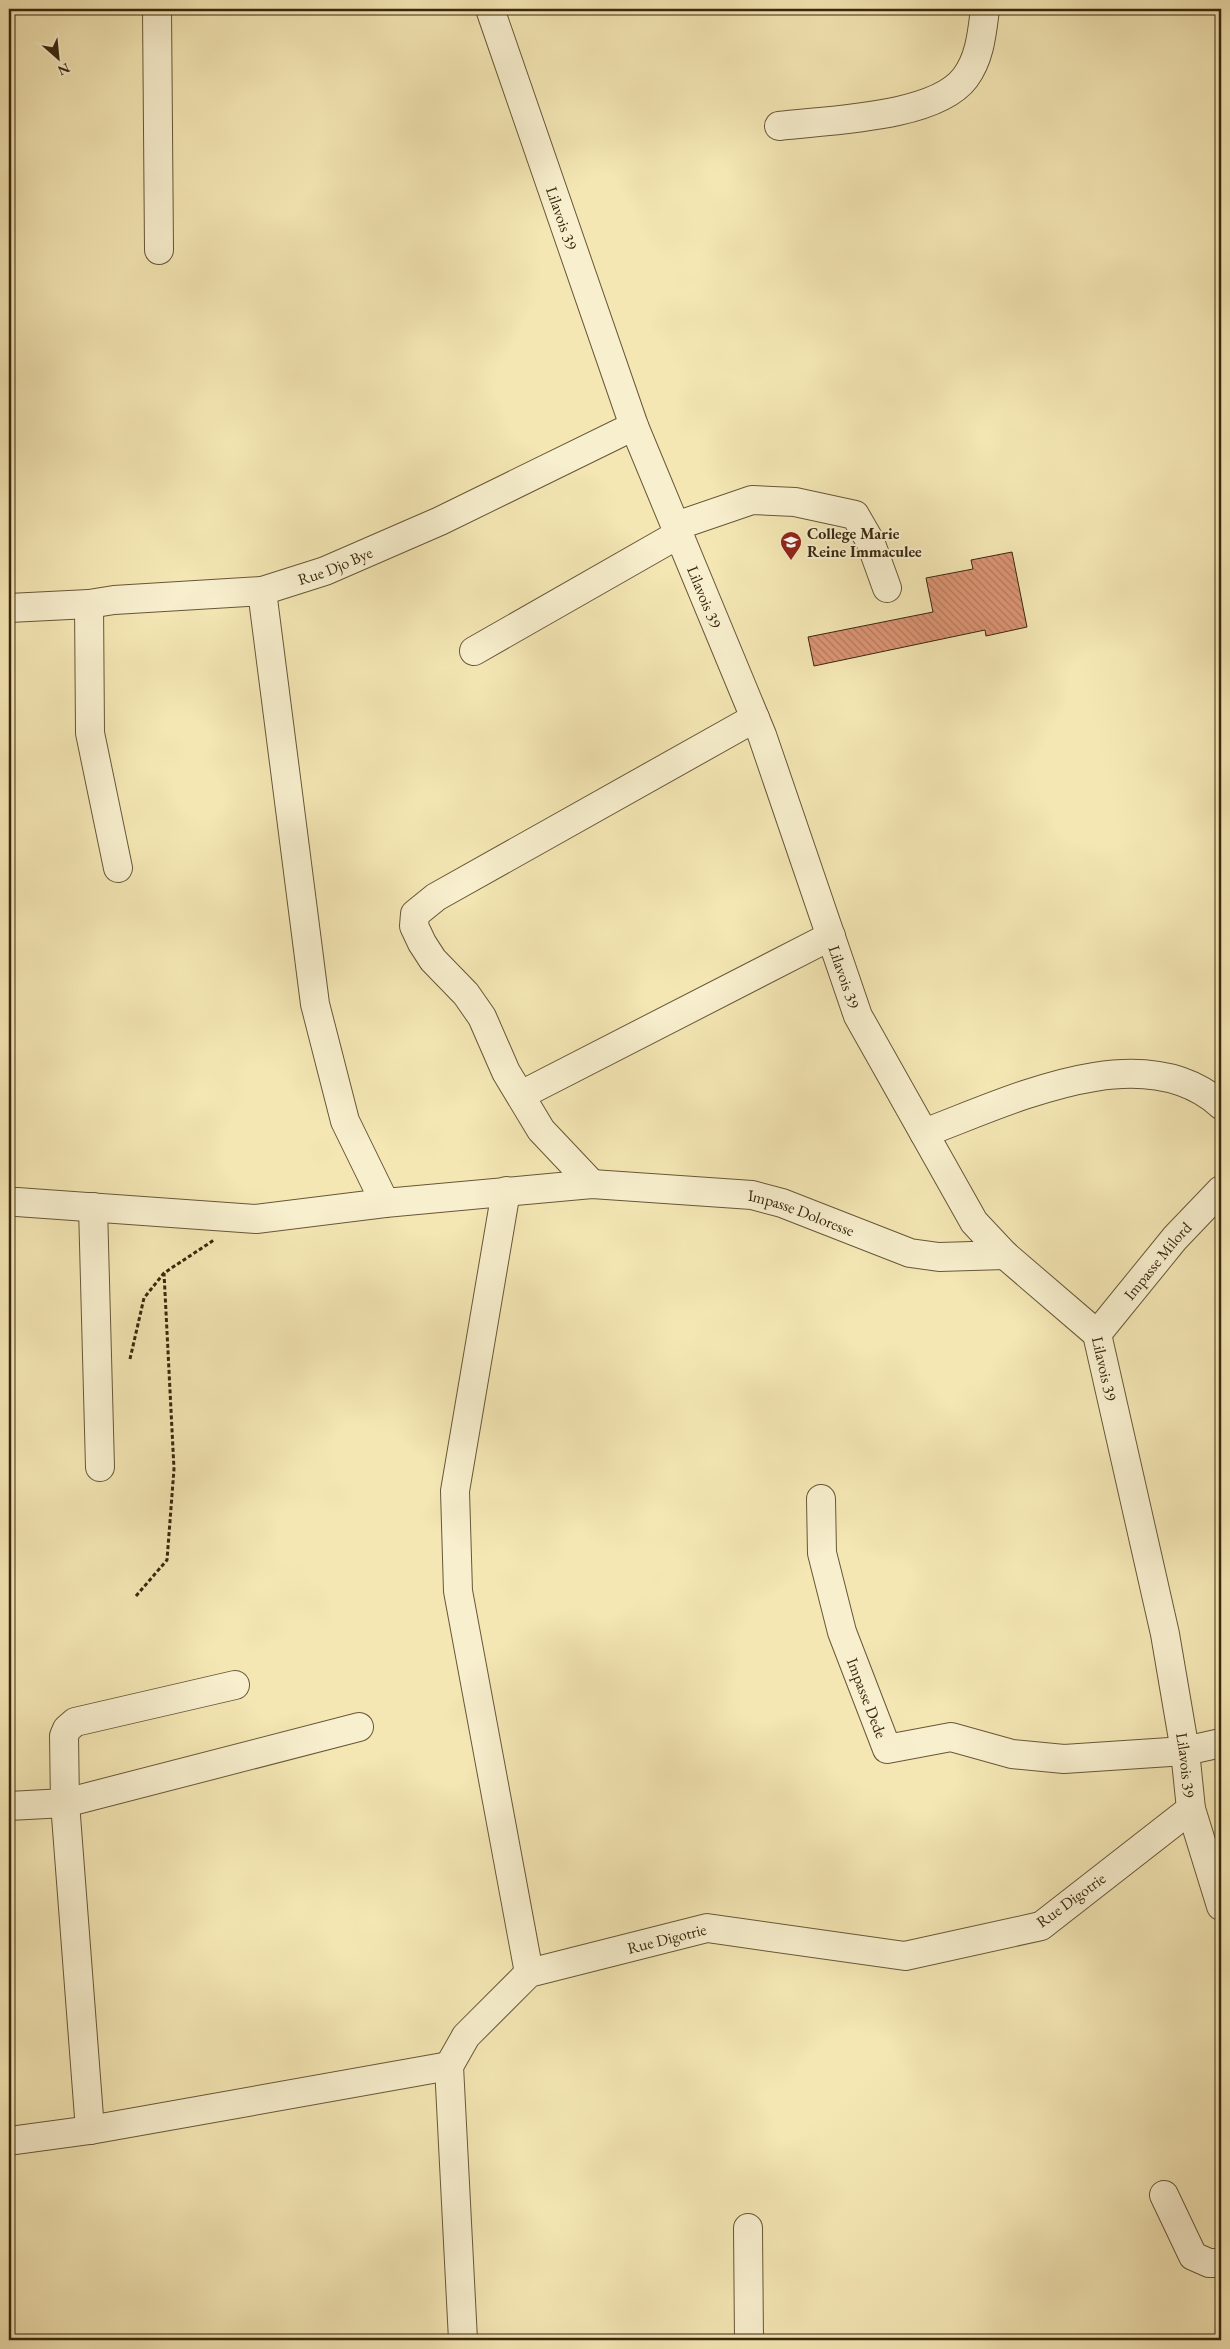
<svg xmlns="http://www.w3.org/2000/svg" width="1230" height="2349" font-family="'EB Garamond',serif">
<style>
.building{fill:url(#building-back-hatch);stroke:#38270e}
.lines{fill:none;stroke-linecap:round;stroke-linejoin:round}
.minor-casing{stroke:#675738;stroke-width:30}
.path{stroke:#38270e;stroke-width:3;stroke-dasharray:4 2.5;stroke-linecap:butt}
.minor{stroke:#f8efce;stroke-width:28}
.labels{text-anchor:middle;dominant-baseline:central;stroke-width:4;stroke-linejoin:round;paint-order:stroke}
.street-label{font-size:16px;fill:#38270e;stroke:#f8efce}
.poi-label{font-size:16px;font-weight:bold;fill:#38270e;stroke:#f8efce;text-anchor:start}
</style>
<defs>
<pattern id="building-back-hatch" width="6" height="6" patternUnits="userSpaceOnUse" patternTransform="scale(1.25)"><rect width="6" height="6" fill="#dc9474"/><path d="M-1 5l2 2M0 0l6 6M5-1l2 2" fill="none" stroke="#b3795e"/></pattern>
</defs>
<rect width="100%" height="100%" fill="#f4e7b4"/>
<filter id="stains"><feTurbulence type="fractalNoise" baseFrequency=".004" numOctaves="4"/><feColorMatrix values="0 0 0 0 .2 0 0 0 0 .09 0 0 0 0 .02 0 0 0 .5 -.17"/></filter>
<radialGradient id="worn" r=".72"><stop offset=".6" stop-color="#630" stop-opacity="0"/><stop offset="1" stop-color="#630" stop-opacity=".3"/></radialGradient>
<path class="building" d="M1012,552L1027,627L986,636L985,630L814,666L808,637L933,612L926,578L973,569L971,560Z"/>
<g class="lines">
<g class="minor-casing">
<g id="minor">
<path d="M157,9L159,250"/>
<path id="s1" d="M490,9L634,426L762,735L858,1016L974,1222L1005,1255L1097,1334L1165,1634L1185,1751L1191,1809L1221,1906"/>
<path d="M779,126C827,120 935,118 965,78C980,58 982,33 985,9"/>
<path d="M676,526L752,500L795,502L855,515L870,541L887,588"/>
<path d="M262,591L315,1004L345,1121L385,1203"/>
<path d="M89,604L90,733L118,868"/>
<path id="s2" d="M9,608L89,604L114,600L262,591L325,571L440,521L634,426"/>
<path d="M474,651L679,534"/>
<path d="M521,1095L831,936"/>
<path d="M924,1133C1008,1102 1142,1034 1221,1105"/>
<path d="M592,1184L541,1130L506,1072L482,1017L466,994L433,960L422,943L414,926L415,914L436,897L755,718"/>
<path d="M506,1191L455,1491L458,1591L529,1973"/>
<path id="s3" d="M17,1202L256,1219L385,1203L592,1184L752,1195L782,1203L910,1253L939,1257L1005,1255"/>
<path d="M93,1207L100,1467"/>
<path id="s4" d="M1097,1334L1175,1238L1221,1190"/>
<path id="s5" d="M821,1499L822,1553L842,1632L887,1749L951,1737L1012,1754L1064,1759L1185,1751L1221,1743"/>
<path d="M9,1806L65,1803L359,1727"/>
<path d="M90,2130L65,1803L64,1736L67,1729L75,1722L235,1685"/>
<path d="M9,2141L90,2130L449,2066"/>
<path d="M1164,2195L1193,2256L1209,2263H1221"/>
<path d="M748,2228L749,2340"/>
<path id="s6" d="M463,2340L449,2066L466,2036L529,1973L707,1928L905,1956L1041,1926L1191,1809"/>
</g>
</g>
<path class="path" d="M130,1359L144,1298L164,1273L214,1240
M136,1596L167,1560L174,1469L164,1273"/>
<use href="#minor" class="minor"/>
</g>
<defs>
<g id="school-pin" transform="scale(1.125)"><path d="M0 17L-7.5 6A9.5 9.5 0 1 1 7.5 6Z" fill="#8f2418" stroke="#f8efce"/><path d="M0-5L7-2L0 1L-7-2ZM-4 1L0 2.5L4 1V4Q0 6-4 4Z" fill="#fff"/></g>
</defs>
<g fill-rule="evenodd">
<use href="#school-pin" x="791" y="542"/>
</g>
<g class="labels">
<g class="street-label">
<text stroke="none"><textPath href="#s1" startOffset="221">Lilavois 39</textPath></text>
<text stroke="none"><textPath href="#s2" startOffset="331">Rue Djo Bye</textPath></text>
<text stroke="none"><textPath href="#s1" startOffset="626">Lilavois 39</textPath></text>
<text stroke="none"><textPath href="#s1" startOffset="1031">Lilavois 39</textPath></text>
<text stroke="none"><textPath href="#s3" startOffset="790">Impasse Doloresse</textPath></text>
<text stroke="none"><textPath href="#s4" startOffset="95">Impasse Milord</textPath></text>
<text stroke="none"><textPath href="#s1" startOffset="1511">Lilavois 39</textPath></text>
<text stroke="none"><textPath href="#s5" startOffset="206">Impasse Dede</textPath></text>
<text stroke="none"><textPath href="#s1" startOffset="1916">Lilavois 39</textPath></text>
<text transform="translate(1071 1900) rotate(-36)">Rue Digotrie</text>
<text stroke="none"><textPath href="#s6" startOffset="540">Rue Digotrie</textPath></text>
</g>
<g class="poi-label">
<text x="807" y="533">College Marie<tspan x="807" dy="18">Reine Immaculee</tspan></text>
</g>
</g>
<rect width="1230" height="2349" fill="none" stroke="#f4e7b4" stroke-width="30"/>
<rect x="10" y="10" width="1210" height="2329" fill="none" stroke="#38270e" stroke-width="2.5"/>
<rect x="15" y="15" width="1200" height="2319" fill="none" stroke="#38270e"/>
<g transform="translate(58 58) rotate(153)" stroke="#f8efce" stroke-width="4" paint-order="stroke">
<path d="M0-4L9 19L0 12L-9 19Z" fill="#38270e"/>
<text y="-8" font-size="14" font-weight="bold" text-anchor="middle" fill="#38270e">N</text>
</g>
<rect width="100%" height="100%" filter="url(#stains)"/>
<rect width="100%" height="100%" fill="url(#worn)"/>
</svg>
